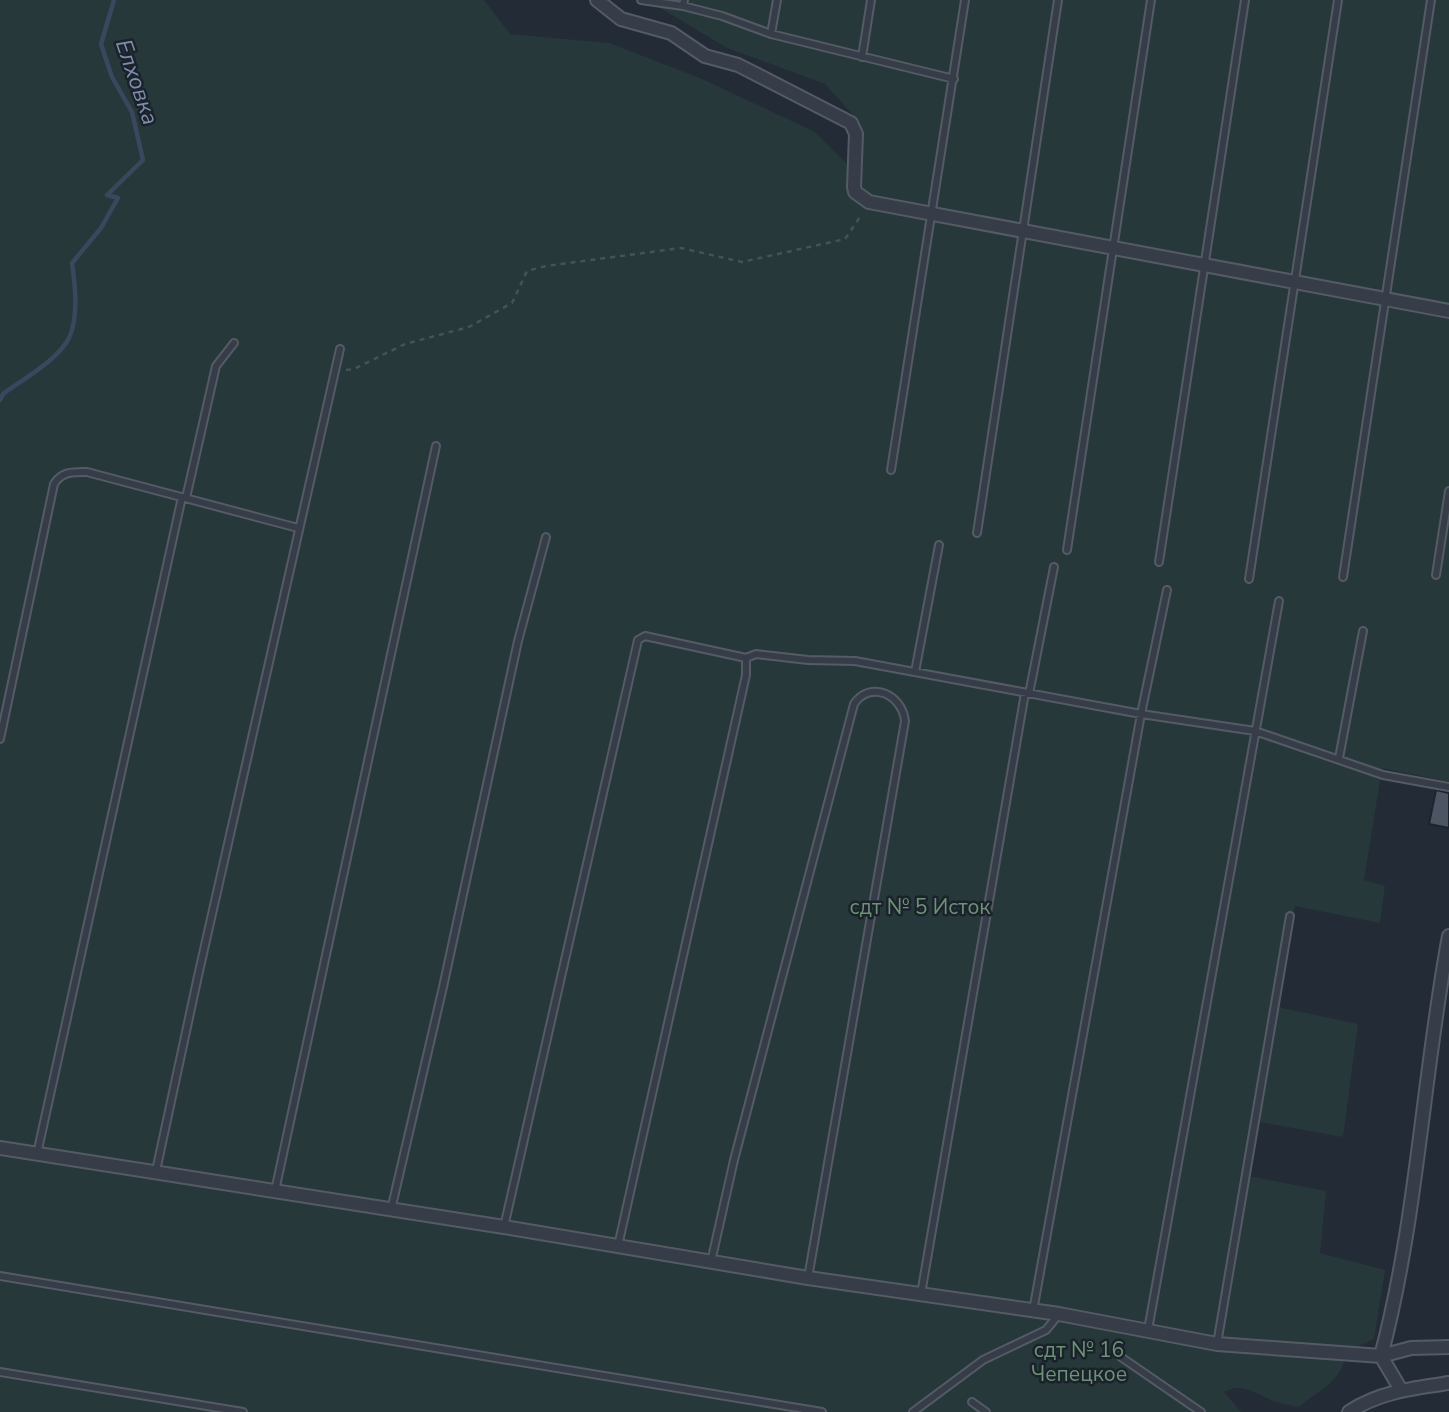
<svg xmlns="http://www.w3.org/2000/svg" width="1449" height="1412" font-family="'Nunito Sans',sans-serif">
<style>
.green{fill:#263839}
.lines{fill:none;stroke-linecap:round;stroke-linejoin:round}
.stream{stroke:#3a485f;stroke-width:4.5}
.building{fill:#4b5563;stroke:#1e242e;stroke-width:2}
.service-casing{stroke:#545b65;stroke-width:10}
.minor-casing{stroke:#545b65;stroke-width:16}
.path{stroke:#435356;stroke-width:2.5;stroke-dasharray:5 5;stroke-linecap:butt}
.service{stroke:#363d48;stroke-width:6}
.minor{stroke:#363d48;stroke-width:12}
.labels{text-anchor:middle;dominant-baseline:central;stroke-width:5;stroke-linejoin:round;paint-order:stroke}
.park-label{font-size:21px;fill:#6b9375;stroke:#1c222c}
.water-label{font-size:23px;font-style:italic;fill:#7c8eaa;stroke:#1c222c}
</style>
<rect width="100%" height="100%" fill="#232b37"/>
<path class="green" d="M0,0H484L510,34L609,43L700,78L815,132L857,174L861,124L825,84L727,48L647,0H1449V782L1382,768L1364,880L1385,886L1380,923L1295,906L1278,1007L1358,1024L1343,1137L1254,1121L1248,1176L1326,1191L1320,1253L1385,1270L1374,1339L1344,1353C1348,1377 1316,1393 1299,1407C1290,1405 1280,1404 1271,1400C1254,1393 1242,1382 1224,1392L1241,1412H0Z"/>
<g class="lines">
<path class="stream" d="M0,400L3,394C23,379 58,360 69,338C79,317 75,284 72,263L101,228L118,198L107,195L143,160L132,112L112,77L101,44L114,0"/>
</g>
<path class="building" d="M1436,790L1449,793V828L1429,824Z"/>
<g class="lines">
<g class="service-casing">
<path id="service" d="M641,0L683,6
M684,0L683,6L722,16L771,34L954,79
M771,34L777,0
M862,57L871,0
M891,470L965,0
M186,498L216,366L234,343
M977,533L1058,0
M1067,550L1151,0
M1159,562L1245,0
M1436,575L1449,491
M1343,577L1431,0
M1249,579L1338,0
M915,672L939,545
M1029,694L1054,567
M0,739L54,484C62,471 74,472 87,472L298,528
M1339,758L1363,631
M37,1154L182,497
M156,1171L198,976L340,349
M275,1191L436,446
M391,1210L443,987L518,641L546,537
M504,1227L638,640L645,636L746,658L756,654L808,660L855,661L1141,714L1255,731L1383,775L1449,787
M618,1246L746,675V658
M711,1262L734,1160L854,704C870,680 902,694 905,721L808,1278
M0,1276L822,1412
M921,1294L1025,693
M1033,1311L1141,714L1167,590
M1148,1330L1279,601
M1217,1344L1290,916
M1118,1355L1201,1412
M0,1372L243,1412
M972,1402L986,1412
M913,1412L983,1360L1046,1330L1059,1314"/>
</g>
<g class="minor-casing">
<path id="minor" d="M597,0L621,19L671,33L705,56L738,65L851,123L856,134L854,187L855,192L869,202L1449,311
M0,1148L504,1227L808,1278L1059,1314L1217,1344L1381,1356L1411,1348L1449,1347
M1401,1390L1381,1356C1417,1221 1423,1074 1449,936
M1349,1412C1379,1392 1414,1388 1449,1383"/>
</g>
<path class="path" d="M346,370L354,369L405,344L469,327L512,303L527,271L546,266L681,248L742,262L845,239L862,214"/>
<use href="#service" class="service"/>
<use href="#minor" class="minor"/>
</g>
<g class="labels">
<g class="park-label">
<text x="920" y="907">сдт № 5 Исток</text>
<text x="1079" y="1350">сдт № 16<tspan x="1079" dy="24">Чепецкое</tspan></text>
</g>
<g class="water-label">
<text transform="translate(137 82) rotate(71)">Елховка</text>
</g>
</g>
</svg>
